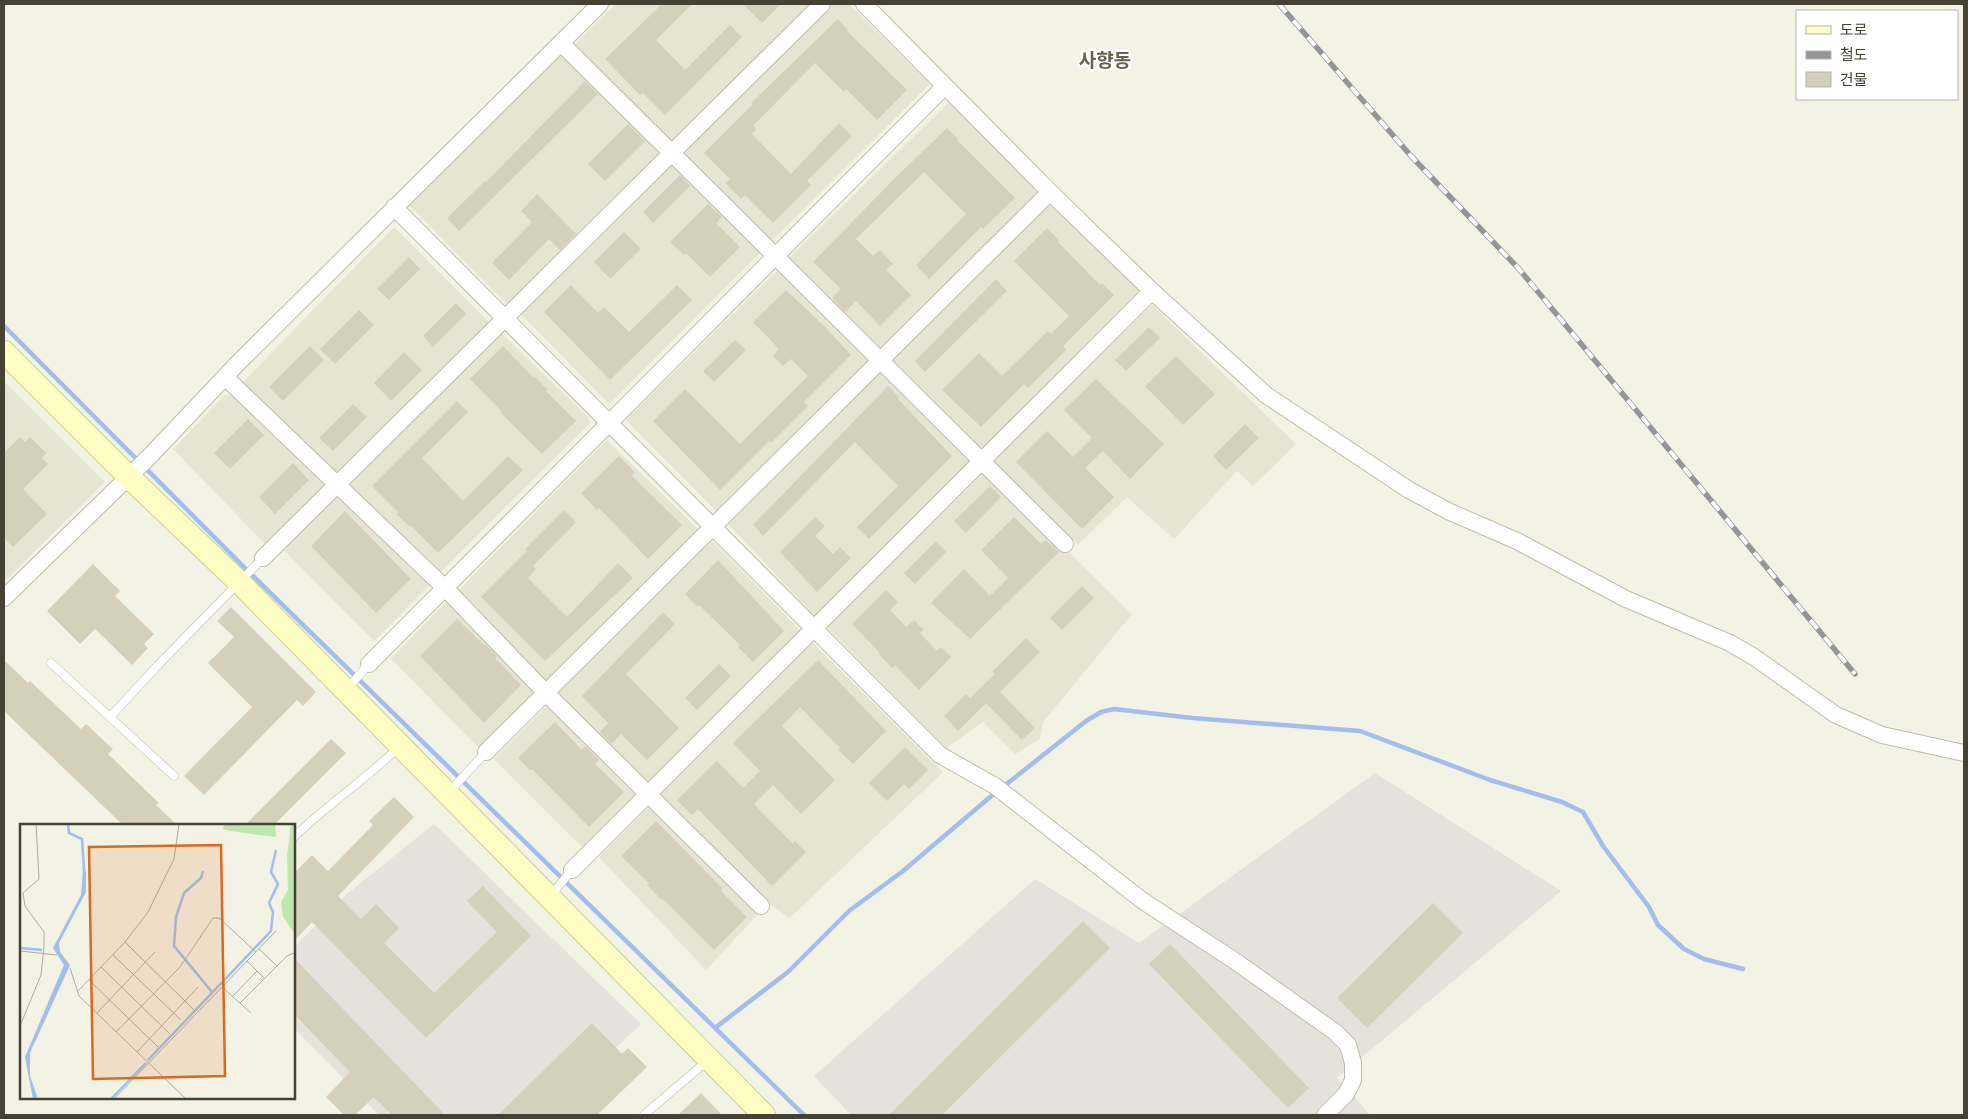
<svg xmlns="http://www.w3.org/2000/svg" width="1968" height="1119" font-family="'Fira Sans','Noto Sans KR',sans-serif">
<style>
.residential{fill:#e6e5d4}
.industrial{fill:#e4e2da}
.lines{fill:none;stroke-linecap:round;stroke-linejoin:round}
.stream{stroke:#a2bdee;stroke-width:4.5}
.building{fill:#d4d0bb}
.lane-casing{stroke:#bebca8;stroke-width:9}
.street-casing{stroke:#bebca8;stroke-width:18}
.secondary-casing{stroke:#cfce94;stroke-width:24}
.lane{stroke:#fff;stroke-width:8}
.street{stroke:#fff;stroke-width:16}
.secondary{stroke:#fdfdc4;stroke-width:22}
.rail-casing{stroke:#959595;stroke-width:5.5}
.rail{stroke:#fff;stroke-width:4;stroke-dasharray:11;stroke-linecap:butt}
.labels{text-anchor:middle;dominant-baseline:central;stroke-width:5;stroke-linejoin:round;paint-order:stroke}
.quarter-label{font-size:19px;font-weight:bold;fill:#67634d;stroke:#fff}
.inset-river{fill:none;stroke:#a2bdee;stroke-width:2.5}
.inset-road{fill:none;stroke:#adac9f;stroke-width:1}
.view{fill:#db691d;fill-opacity:0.15;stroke:#db691d;stroke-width:2.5}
.inset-edge{fill:none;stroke:#454235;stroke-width:2.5}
</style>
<rect width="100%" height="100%" fill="#f2f2e5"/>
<path class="residential" d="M616,4H812L672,144L573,46Z
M833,4H849L930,84L770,243L679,152Z
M562,52L663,151L509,306L408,204Z
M949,102L1039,193L881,351L788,259Z
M672,160L761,252L609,404L521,314Z
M1052,202L1142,291L980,452L891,360Z
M394,227L490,323L337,477L241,384Z
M777,271L870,361L718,513L626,420Z
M1152,305L1296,444L1253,486L1237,471L1174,539L1127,497L1078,545L992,461Z
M499,331L588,417L590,423L438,575L348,487Z
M881,371L970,463L815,616L728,524Z
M4,381L105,482L4,582Z
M225,395L238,397L324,479L325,486L266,545L173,449Z
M607,440L699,530L546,684L456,593Z
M984,473L1045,529L1132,614L1043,722L1040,739L1015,754L983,722L946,748L826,626Z
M341,493L430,584L374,641L284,550Z
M712,541L802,632L646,786L555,696Z
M447,601L538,692L480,749L391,659Z
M811,641L943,772L790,918L770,905L658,795Z
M549,704L639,793L586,851L494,759Z
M652,804L759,913L706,970L599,857Z"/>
<path class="industrial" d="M1375,773L1561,891L1337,1078L1370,1115H851L814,1076L1035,879L1139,943Z
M434,824L641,1024L544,1115H379L294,1028V947L347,894Z"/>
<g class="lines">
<path class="stream" d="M4,326L246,569L804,1115
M1003,787L1086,721L1101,712L1114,709L1192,718L1360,731L1490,780L1562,802L1583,812L1603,846L1649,907L1658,925L1684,949L1704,959L1743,969
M715,1028L788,972L849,911L903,871L996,792"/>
</g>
<path class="building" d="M662,4H692L656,40L685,70L730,25L742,37L665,115L643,93L640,95L605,59Z
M743,4H781L762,23Z
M838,19L848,30L847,31L907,90L877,120L846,89L844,92L815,63L753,126L756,129L752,134L791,174L839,123L852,136L807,181L811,185L773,223L745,195L741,199L725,183L730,179L704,153L752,105L751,103Z
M585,81L598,94L459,231L447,218L485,181L486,182Z
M628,124L645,141L605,181L588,164Z
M947,128L958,139L957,140L1015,198L983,229L981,227L929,279L916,265L966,214L924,172L856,239L873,256L880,250L893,264L886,270L911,295L880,326L856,301L845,312L832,298L841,289L813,262L896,177Z
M680,175L690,186L653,223L643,212Z
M537,194L576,234L560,250L549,239L509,280L492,263L532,222L521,211Z
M708,204L722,217L716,223L740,247L710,277L686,253L684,255L670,242Z
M1047,228L1059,240L1058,242L1100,285L1102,283L1114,295L1063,346L1066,350L1028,388L1024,384L981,427L942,390L979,353L1002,376L1048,331L1051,334L1069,316L1014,261Z
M624,232L641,249L610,279L594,262Z
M409,257L420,269L389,300L377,289Z
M996,279L1007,291L925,372L915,361Z
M571,285L598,313L604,307L629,332L677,285L692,300L610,380L544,312Z
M786,290L824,326L851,355L804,402L808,406L771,443L769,441L720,490L653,421L685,389L740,444L808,376L791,359L783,366L773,356L779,349L753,322Z
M456,303L466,314L433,347L423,336Z
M359,310L374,325L335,364L320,349Z
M1149,327L1160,338L1126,371L1115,360Z
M735,340L746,350L714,382L703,371Z
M310,346L324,360L283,401L269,387Z
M503,346L534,378L535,377L548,390L546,391L576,421L542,454L500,412L501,411L470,379Z
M404,352L422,370L391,401L374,383Z
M1176,356L1215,394L1183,425L1145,386Z
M1096,379L1164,444L1130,479L1103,451L1085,468L1114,497L1082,529L1016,462L1047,431L1073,457L1092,438L1064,410Z
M888,386L899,397L898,399L952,456L869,539L857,527L898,486L855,442L763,536L753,525Z
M457,401L468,412L422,458L463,501L508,456L523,470L438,553L410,525L409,526L396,514L398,512L372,486Z
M353,404L367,417L333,451L319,438Z
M248,419L264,435L230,469L214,453Z
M1245,424L1259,438L1226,470L1213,456Z
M20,437L25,442L30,437L46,453L42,458L48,464L23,489L47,514L13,547L4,538V453Z
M619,456L635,472L632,476L682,525L648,559L599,508L597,510L581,493Z
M293,463L309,480L275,514L259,497Z
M990,486L1001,497L966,533L954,521Z
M564,510L576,522L533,566L536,569L528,578L567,617L618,563L633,578L545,661L481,597L527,551L525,549Z
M345,511L411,579L376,613L311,546Z
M815,517L825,526L815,536L833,554L840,547L851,558L817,592L780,552Z
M1014,517L1041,544L1046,540L1059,552L970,639L931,603L964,569L990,596L1008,578L981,550Z
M936,541L946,552L915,584L904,573Z
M718,560L784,631L753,662L738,647L740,645L699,605L697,607L685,594Z
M93,564L120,591L115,596L154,634L144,644L148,648L132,665L95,629L80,644L47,611Z
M1082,586L1094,598L1062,630L1050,618Z
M886,590L898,602L890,610L906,627L914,620L924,630L920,633L937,651L941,647L951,657L919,690L895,665L892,668L879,654L880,653L852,624Z
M231,607L316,692L303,706L297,700L204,795L184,776L252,707L208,663L234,637L217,621Z
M663,612L675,624L626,674L679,728L647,760L621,734L611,744L600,732L608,723L582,696Z
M457,619L484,645L485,644L497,656L495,658L521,685L484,723L420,656Z
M1026,638L1040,652L1000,692L1035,728L1022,740L986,703L958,731L944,716L966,694L970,698L995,674L993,671Z
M4,660L28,683L30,681L81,729L86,724L113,749L108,754L159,803L156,805L177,825H123L4,711Z
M818,660L886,731L853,764L838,750L840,748L800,707L782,726L835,780L801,814L773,785L754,804L793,844L795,841L806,852L772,886L698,809L692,815L677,800L717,761L743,788L760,771L733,743Z
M719,664L731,676L697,710L685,698Z
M555,722L582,750L585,746L599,760L595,764L624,792L589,827L532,769L530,770L518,758Z
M331,739L346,753L274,825H245Z
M905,747L928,770L909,789L904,784L887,801L869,783Z
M394,797L414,817L338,896L361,919L376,904L399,928L384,943L434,993L497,932L467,901L483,886L531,936L426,1038L312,922L294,941V873L312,855L328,871L373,825L369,821Z
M656,821L723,889L721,891L747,917L714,950L663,899L662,900L647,885L649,883L621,856Z
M1433,903L1463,933L1367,1028L1337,998Z
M1083,921L1110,948L942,1115H889Z
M1170,944L1309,1088L1288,1108L1149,964Z
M294,958L445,1115H392L374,1097L355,1115H344L326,1097L350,1072L294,1014Z
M592,1023L622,1054L628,1048L647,1067L597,1115H498Z
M701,1093L722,1115H678Z"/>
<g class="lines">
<g class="lane-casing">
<path id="lane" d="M51,663L174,776
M347,689L369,664
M111,716L158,665L263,558
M450,791L486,752
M294,837C327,805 366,779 399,747
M551,895L572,870
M644,1115L707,1061"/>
</g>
<g class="street-casing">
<path id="street" d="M864,4L1050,192L1152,291L1266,395L1409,490L1450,512L1517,541L1626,599L1730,643L1754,657L1836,715L1882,735L1964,753
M561,43L1065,544
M394,207L940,755L995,786L1143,901L1235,961L1335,1032L1348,1045L1353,1063V1080L1346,1094L1325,1115
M225,377L445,588L546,693L761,906
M263,558L822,4
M4,598L149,457L238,363L600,4
M369,664L945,86
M486,752L1050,192
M572,870L1152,291"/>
</g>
<g class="secondary-casing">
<path id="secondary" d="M4,352L128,476L240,583L764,1115"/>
</g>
<use href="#lane" class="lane"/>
<use href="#street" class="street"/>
<use href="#secondary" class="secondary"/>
<g class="rail-casing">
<path id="rail" d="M1279,4L1411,156L1519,269L1855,674"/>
</g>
<use href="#rail" class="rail"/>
</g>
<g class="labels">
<g class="quarter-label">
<text x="1105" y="60">사향동</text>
</g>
</g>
<g transform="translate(20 824)">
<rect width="275" height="275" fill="#f2f2e5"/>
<path d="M204,0H255L256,13L210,7L203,5ZM271,0H275V110L263,93L261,78L268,66L267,33Z" fill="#c0e6af"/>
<path d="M63,45L66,47V68L39,119L40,128L50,141L10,229V252L18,275H13L5,233L44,141L33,124L61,71Z" fill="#a2bdee"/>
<path class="inset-river" d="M48,0L49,9L62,15L64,46M183,47L181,54L164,69L156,93L154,122L192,168M0,124L22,126M128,236L251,107L253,88L249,79L258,60L251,48L256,26M91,275L126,239"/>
<path class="inset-road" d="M105,118L174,186M239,125L257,142M0,127L37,131M93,131L161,196M227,137L244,154M81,143L150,210M50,144L59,172L166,275M69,156L138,223M202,163L231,189M57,168L105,118L128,88L154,35L159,0M213,172L237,147M220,179L267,132L274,129M77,189L135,128M0,202L21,151L24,123V108L5,82L3,69L19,55L16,0M96,208L160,143L193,94H199L236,128M117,228L178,163M94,275L256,107"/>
<path class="view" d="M201,21L205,252L73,255L69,23Z"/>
<rect width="275" height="275" class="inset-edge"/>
</g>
<rect width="1968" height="1119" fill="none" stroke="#454235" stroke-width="10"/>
<rect x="1796" y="10" width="162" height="90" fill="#ffffff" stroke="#b5b3ae"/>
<rect x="1806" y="26" width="25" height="8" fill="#fdfdc4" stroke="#b5b3ae"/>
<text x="1840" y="35" font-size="15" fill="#454235">도로</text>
<rect x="1806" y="51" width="25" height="8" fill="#959595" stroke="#b5b3ae"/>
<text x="1840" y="60" font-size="15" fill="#454235">철도</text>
<rect x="1806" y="72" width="25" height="15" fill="#d4d0bb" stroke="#b5b3ae"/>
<text x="1840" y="85" font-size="15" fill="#454235">건물</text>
</svg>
